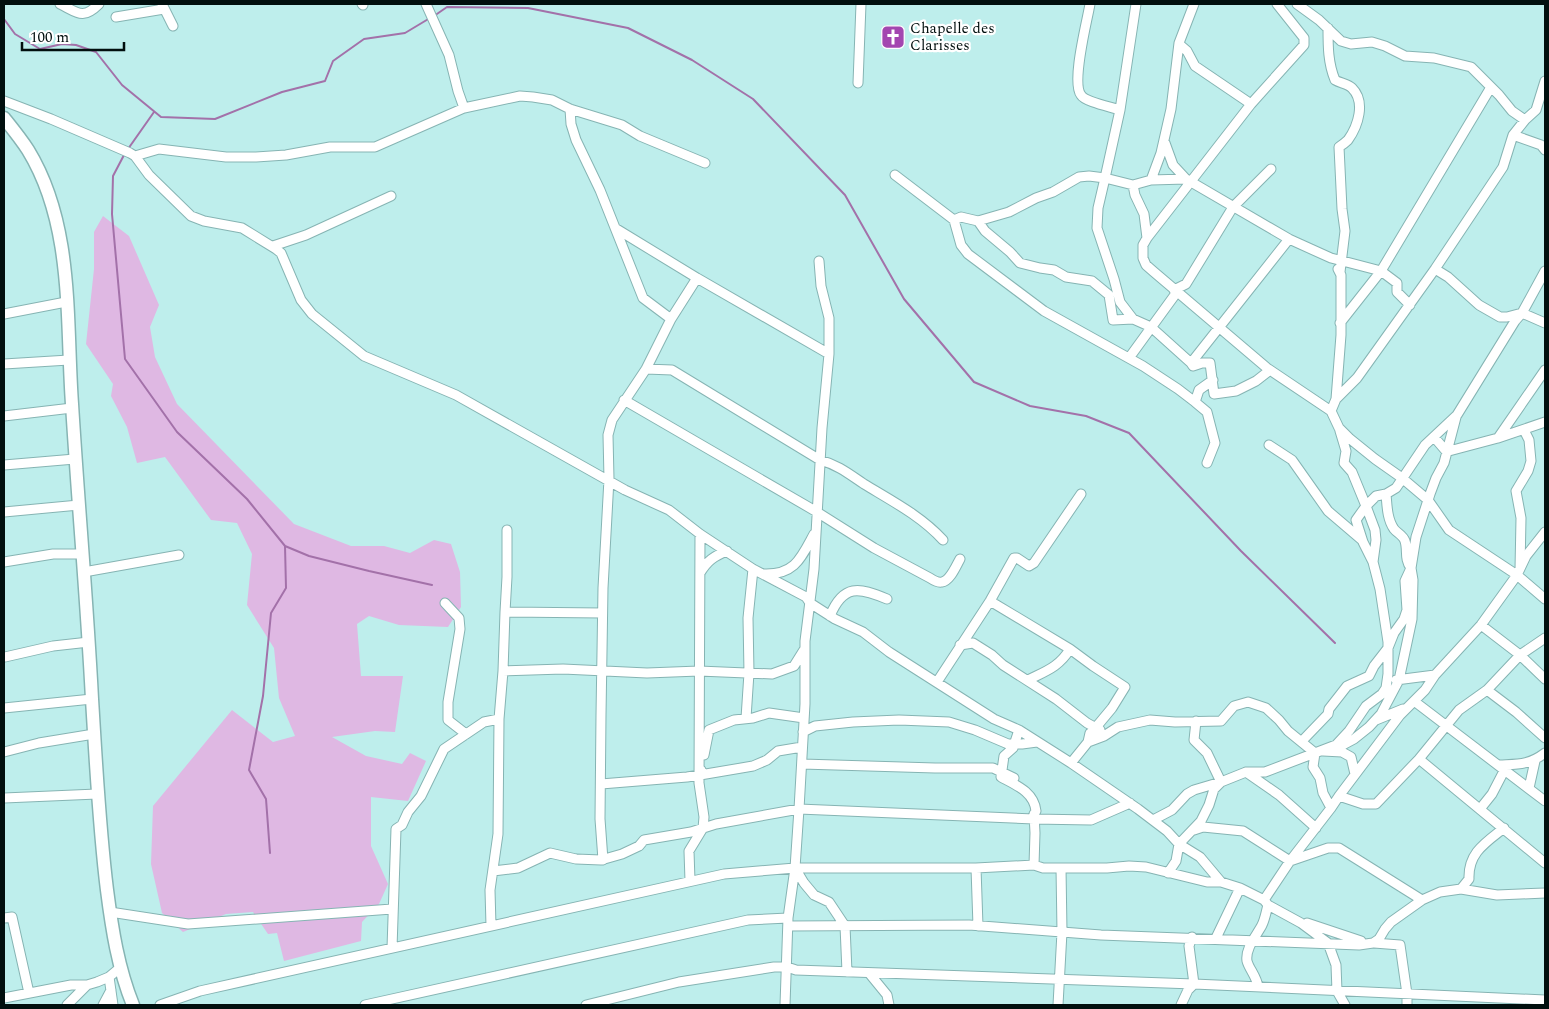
<svg xmlns="http://www.w3.org/2000/svg" width="1549" height="1009" font-family="Spectral,serif">
<style>
.green{fill:#dfb8e3}
.lines{fill:none;stroke-linecap:round;stroke-linejoin:round}
.stream{stroke:#a371a9;stroke-width:2}
.minor-casing{stroke:#86b4b3;stroke-width:11}
.highway-casing{stroke:#86b4b3;stroke-width:15}
.minor{stroke:#fff;stroke-width:9}
.highway{stroke:#fff;stroke-width:12}
.labels{text-anchor:middle;dominant-baseline:central;stroke-width:4.5;stroke-linejoin:round;paint-order:stroke}
.poi-label{font-size:15px;fill:#010f0e;stroke:#fff;text-anchor:start}
</style>
<rect width="100%" height="100%" fill="#beeeec"/>
<path class="green" d="M103,216L129,236L159,305L150,327L155,357L177,404L294,524L351,546H384L410,553L434,540L451,544L460,572L461,607L448,627L399,625L369,616L357,624L361,676H403L395,732L375,731L332,737L366,756L402,764L410,753L426,761L408,801L371,797V846L388,884L379,904L362,922L361,941L284,961L277,933L268,934L253,912L226,914L183,932L162,913L151,864L153,806L232,710L273,742L295,736L279,698L274,648L247,605L252,554L237,523L211,520L165,457L137,463L127,427L111,396L113,384L86,344L94,269V232Z"/>
<g class="lines">
<path class="stream" d="M434,16L447,7L528,8L628,28L692,60L753,99L845,195L904,299L974,382L1030,406L1086,416L1129,433L1241,551L1335,643
M4,19L15,34L40,49L62,44L76,45L96,52L122,85L161,117L215,119L282,92L325,81L333,61L364,39L405,33L430,18
M128,149L154,112
M124,155L113,176L112,214L125,359L177,432L247,499L285,546L309,556L369,571L432,585
M270,853L266,799L249,770L263,696L271,613L286,588L285,546"/>
<g class="minor-casing">
<path id="minor" d="M60,4C78,13 83,20 99,4
M162,4L173,26
M362,4L363,5
M426,4L449,55L458,91L464,108
M1090,4C1087,22 1071,82 1081,95C1085,102 1112,107 1120,110
M1136,4L1120,110L1105,178L1133,185L1151,180L1161,153L1171,109L1179,43L1194,4
M1277,4L1304,38V45L1251,104L1147,238L1143,245V258L1146,265L1154,272L1267,368L1331,411L1339,428L1349,438L1375,459L1402,478L1428,500L1449,530L1517,575L1545,599
M1297,4L1319,20L1341,41L1351,44L1372,42L1385,46L1405,56L1434,58L1471,67L1499,95L1512,111L1525,120
M116,17L164,9
M1328,28C1328,46 1328,63 1335,80C1340,83 1348,84 1352,88C1366,102 1358,126 1348,140C1346,142 1342,145 1339,147L1342,209L1345,231L1340,272
M1180,45L1187,51L1195,66L1251,104
M858,83L861,4
M4,101L51,119L130,153L135,156L149,175L191,216L204,221L242,228L276,249L281,253L301,300L312,314L364,356L456,395L625,490L669,510L700,534L753,569L806,597L810,603L835,619L863,632L889,652L994,719L1019,730L1071,763L1138,809L1167,831L1179,844L1200,857L1221,882
M570,109L571,124L576,140L600,190L643,298L671,319
M1513,135L1541,145L1545,150
M1165,143L1173,165L1186,179L1289,239
M135,156L159,149L226,157H256L286,155L330,147H375L464,108L520,96L533,97L552,100L570,109L622,125L640,136L705,163
M895,175L954,220L961,217L978,221L1009,212L1036,198L1053,192L1079,177L1089,176L1105,178L1098,208L1097,228L1114,279L1120,302L1133,319
M1151,180L1186,179
M1133,185L1135,195L1144,214L1147,238
M954,220L961,245L968,254L1044,311L1143,366L1178,389L1195,402
M978,221L985,231L1010,252L1020,263L1040,268L1054,270L1066,277L1092,281L1109,295L1113,320L1133,319L1151,327L1191,363L1289,239L1331,258L1381,271L1397,283V292L1410,305
M615,228L697,278L829,354
M273,246L306,235L391,196
M1435,269L1448,277L1479,305L1500,317H1507L1522,313L1545,271
M1174,290L1186,284L1233,207L1271,169
M4,314L66,302
M1340,323L1381,271L1491,87
M1129,358L1177,292
M1191,363L1193,366L1202,363H1210L1214,394L1236,391L1256,381L1270,370
M4,364L69,360
M646,369L672,370L820,460C838,465 849,474 864,484C892,501 921,516 943,540
M1336,399L1341,335V275L1338,269
M624,400L817,512L874,548L930,578C933,580 938,583 942,582C950,581 956,566 960,559
M1331,411L1336,399L1357,378L1435,269L1503,167L1513,135L1525,120L1536,110L1545,81
M4,416L72,408
M1340,431L1346,451L1344,463L1352,472L1366,506L1356,520L1363,542L1373,562
M1434,437L1446,451H1449L1498,438L1545,370
M1498,438L1545,422
M1269,445L1292,460L1328,511L1362,540
M1207,463L1215,443L1207,412L1195,402L1199,390L1213,380
M4,465L75,459
M4,512L79,505
M4,562L53,554H83
M1520,569L1521,518L1516,491L1528,471L1531,461L1529,440L1524,430
M84,572L179,555
M700,573C707,561 714,556 727,551
M764,574C795,575 801,558 814,534
M990,601L1070,649L1093,666L1125,687L1112,708L1097,726L1100,730L1090,733L1088,742L1071,763
M445,603L459,618L460,629L448,702V720L466,734
M505,612L507,577V530
M830,616C843,584 859,587 887,599
M1481,625L1520,655L1545,679
M960,645L973,643L992,655L1003,665L1056,699L1087,723L1100,730
M5,657L53,646L89,642
M503,671L505,612L602,613
M1028,680C1046,671 1059,667 1070,649
M1396,680L1435,675
M937,682L990,601L1014,558H1017L1029,566L1034,563L1081,494
M1487,690L1516,712L1545,738
M1414,701L1545,801
M4,708L92,699
M746,718L749,673L748,618L753,569
M1376,720L1403,709
M1019,730L1013,748L1004,756L1001,777C1016,785 1034,792 1036,811L1034,814L1035,833L1034,865
M803,732L815,726L853,722L899,720L949,722L975,730L1008,744H1022L1037,742
M1302,741L1328,714L1329,709L1347,686L1369,676L1374,666L1388,648L1394,633L1404,619L1407,610L1405,581L1411,568C1404,559 1408,550 1405,541C1403,535 1397,533 1394,529C1387,519 1387,505 1386,494
M1088,742L1104,736L1118,727L1150,720L1175,722L1221,721L1234,706L1248,702L1266,708L1279,720L1288,731L1315,753L1313,767L1320,778L1323,793L1331,808
M1339,747L1354,739L1369,727L1381,714L1399,680L1412,619L1413,580L1411,568L1416,537L1430,494L1436,478L1444,463L1456,417
M1323,751L1342,752L1351,757L1355,774
M4,752L39,743L94,734
M704,755L709,730L734,720L753,718L769,713L804,718
M1419,759L1545,863
M802,764L935,768H993L1014,778
M1500,765C1519,764 1529,765 1545,753
M1246,772L1279,795L1316,828
M700,775L753,766L767,760L778,751L802,747
M601,784L687,777L700,775L701,770
M1529,788L1535,761
M1339,796L1363,804H1376L1419,759L1459,710L1487,690L1520,655L1545,638
M4,798L97,794
M1480,809L1492,794L1505,769
M1153,820L1172,810L1187,794L1194,790L1221,782L1207,753L1194,740L1196,721
M1194,830L1203,827L1243,831L1290,861L1328,848H1339L1422,900
M603,860L600,819L601,715L603,588L609,479L608,435L612,420L646,369L671,319L697,278
M795,868L804,883L814,895L829,902L845,926L847,972
M976,868L978,926
M493,871L518,868L550,853L576,859L601,860L622,854L639,846L644,840L691,832L716,824L799,809L1034,819L1091,820L1130,803
M1168,873L1176,861L1179,844L1201,821L1209,805L1214,789L1221,782L1246,772H1265L1336,745L1349,731L1366,706L1382,694L1386,688L1388,674V642L1380,589L1373,562L1376,540L1375,530L1366,506L1376,496L1386,494L1396,488L1425,445L1457,415L1515,321L1522,313L1545,323
M690,881L689,851L703,828L704,817L699,783L700,534
M1461,889L1469,879C1468,853 1485,843 1504,828
M1264,900L1290,861L1331,808L1339,796L1400,715L1425,690L1435,675L1481,625L1517,575L1526,556L1545,532
M110,912L188,924L392,909
M4,918L12,917L29,993
M1307,923L1361,941
M491,926L490,890L498,834L499,719
M788,926L969,925L1101,935L1359,945L1373,943L1379,939L1385,929L1391,922L1422,900L1440,892L1461,889L1497,895L1545,893
M1216,938L1240,888
M1374,943L1400,945L1407,994V1005
M392,948L396,829L402,825L408,812L421,796L444,749L484,722L499,719L503,671L563,669L647,673L699,671L772,674L794,666L804,650
M869,973L887,995L889,1005
M109,977L113,1005
M1258,987C1257,977 1249,969 1247,961C1245,948 1257,935 1262,925C1265,919 1266,912 1268,905
M4,998L71,985H87L97,982L109,977L121,967
M67,1005L87,985
M103,1005L111,990
M160,1005L200,991L724,874L795,868H976L1034,865L1043,868H1107L1129,866L1146,867L1207,882H1221L1240,888L1264,900L1268,905L1301,923L1328,943L1336,965L1337,991L1345,1005
M365,1005L748,920L788,918
M586,1005L679,982L774,967H787L796,970L1194,984L1545,1000
M785,1005L788,918L795,868L799,809L805,704V641L814,569L822,428L829,354V318L821,286L819,261
M1058,1005L1062,932L1061,868
M1181,1005L1188,990L1194,984L1189,946L1192,937"/>
</g>
<g class="highway-casing">
<path id="highway" d="M4,118C12,128 21,139 28,150C74,225 66,320 72,404C78,502 87,601 92,699C96,763 99,826 107,890C112,929 118,968 133,1005"/>
</g>
<use href="#minor" class="minor"/>
<use href="#highway" class="highway"/>
</g>
<defs>
<g id="church-square" transform="scale(1.25)"><rect x="-9" y="-9" width="18" height="18" rx="4" fill="#a346b0" stroke="#fff"/><path d="M-1.2-6h2.4v3.5h3.3v2.4h-3.3V6h-2.4V-.1h-3.3v-2.4h3.3Z" fill="#fff"/></g>
</defs>
<g fill-rule="evenodd">
<use href="#church-square" x="893" y="37"/>
</g>
<g class="labels">
<g class="poi-label">
<text x="910" y="28">Chapelle des<tspan x="910" dy="17">Clarisses</tspan></text>
</g>
</g>
<rect width="1549" height="1009" fill="none" stroke="#010f0e" stroke-width="10"/>
<path d="M22 42v8h102v-8" fill="none" stroke="#010f0e" stroke-width="2.5"/>
<text x="30" y="42" font-size="15" fill="#010f0e" stroke="#ffffff" stroke-width="4" paint-order="stroke">100 m</text>
</svg>
